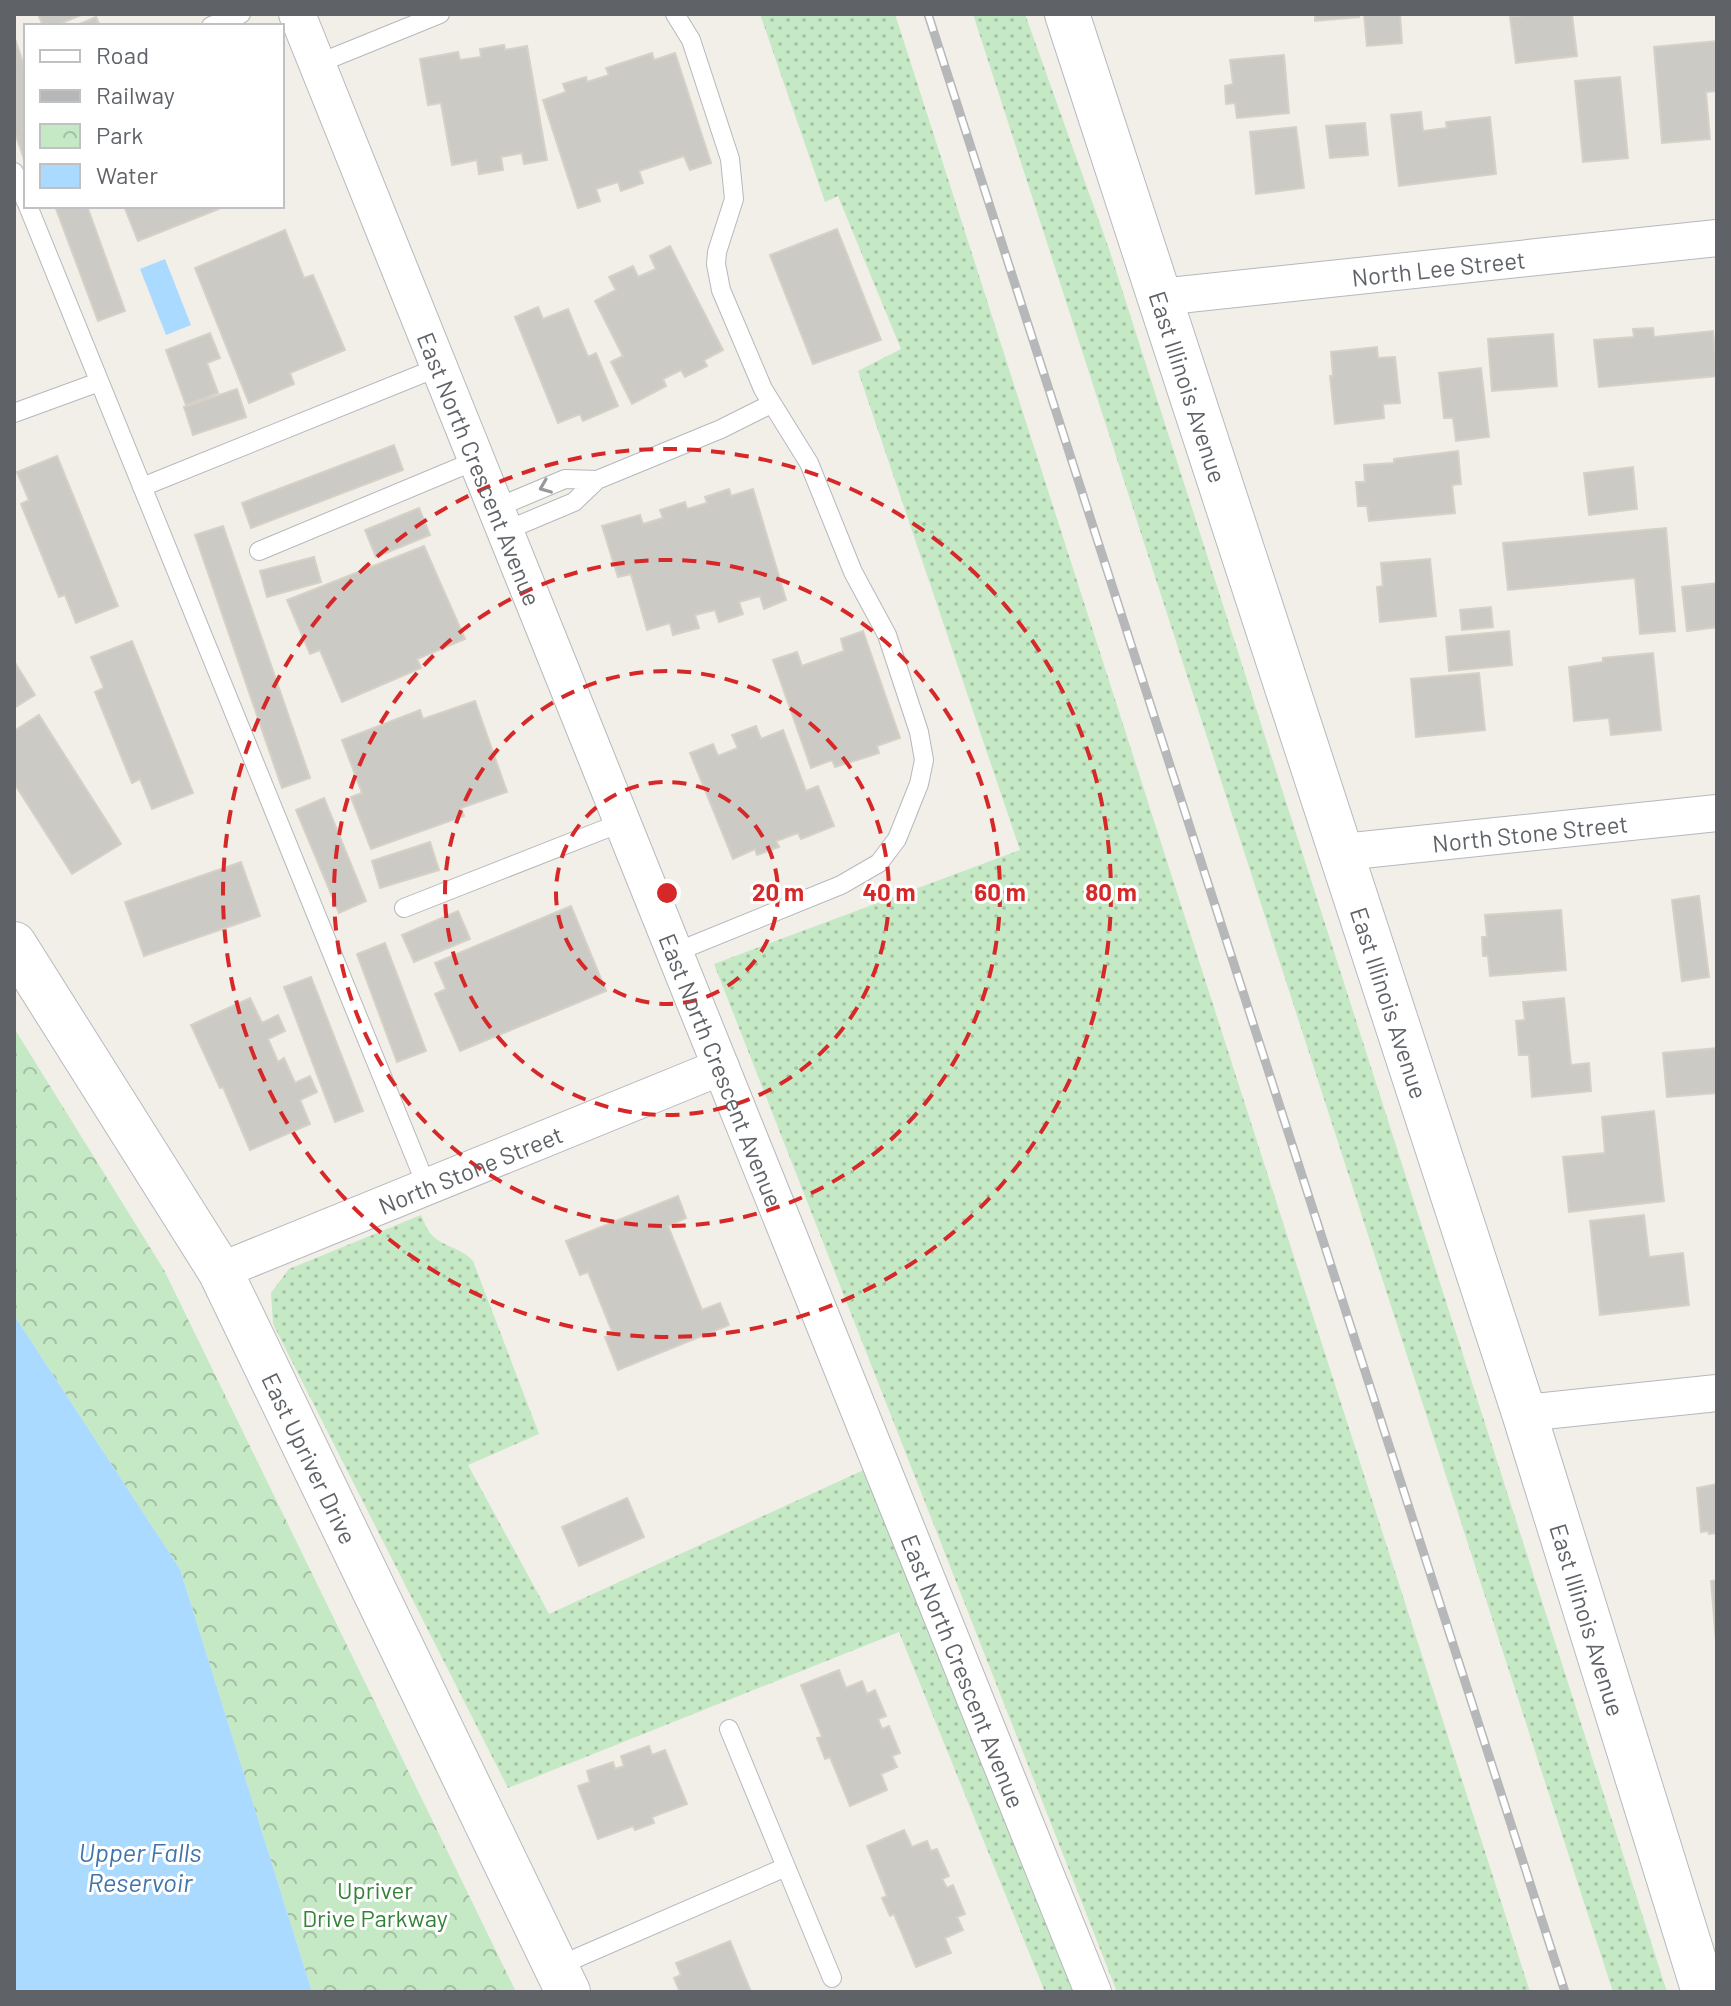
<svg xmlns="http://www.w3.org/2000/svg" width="1731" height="2006" font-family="Barlow,sans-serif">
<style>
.grass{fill:url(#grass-dots)}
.park{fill:url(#park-crowns)}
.water{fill:#aadaff}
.building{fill:#cccac5;stroke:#d6d1c6;stroke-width:2}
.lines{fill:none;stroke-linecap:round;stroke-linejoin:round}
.lane-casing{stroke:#b5b8bc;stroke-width:20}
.street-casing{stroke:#b5b8bc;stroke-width:38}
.secondary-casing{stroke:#b6babf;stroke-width:46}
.lane{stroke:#fff;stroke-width:18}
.street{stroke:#fff;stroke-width:36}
.secondary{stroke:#fff;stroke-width:44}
.rail-casing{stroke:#b6b7b8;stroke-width:9}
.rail{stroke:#fff;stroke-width:6;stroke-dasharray:18;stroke-linecap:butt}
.oneway{stroke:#979a9d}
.ring{fill:none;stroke:#d62828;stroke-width:4;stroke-dasharray:14 10}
.labels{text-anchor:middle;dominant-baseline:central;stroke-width:6;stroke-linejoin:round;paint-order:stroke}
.street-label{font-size:24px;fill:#5f6368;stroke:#fff}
.park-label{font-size:24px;fill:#348238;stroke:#fff}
.water-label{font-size:26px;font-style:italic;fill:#4174aa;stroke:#fff}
.centre{fill:#d62828;stroke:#fff;stroke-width:4}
.ring-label{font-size:24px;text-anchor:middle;font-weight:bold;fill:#d62828;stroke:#fff;stroke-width:6;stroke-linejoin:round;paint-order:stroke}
</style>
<defs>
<pattern id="grass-dots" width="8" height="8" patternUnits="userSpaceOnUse" patternTransform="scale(2)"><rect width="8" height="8" fill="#c5e8c5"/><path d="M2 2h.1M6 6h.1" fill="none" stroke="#a3c0a4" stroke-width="1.8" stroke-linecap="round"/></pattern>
<pattern id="park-crowns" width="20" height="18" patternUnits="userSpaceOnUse" patternTransform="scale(2)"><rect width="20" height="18" fill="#c5e8c5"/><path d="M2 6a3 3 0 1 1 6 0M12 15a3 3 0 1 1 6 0" fill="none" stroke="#a3c0a4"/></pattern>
</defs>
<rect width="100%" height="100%" fill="#f1efe8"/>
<path class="grass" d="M760,14H895L1530,1992H1117L714,964L1020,850L858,371L901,349L838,196L825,202Z
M973,14H1025L1109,249L1667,1992H1613Z
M421,1215C424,1221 426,1228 430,1233C441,1247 461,1247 473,1261L539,1434L468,1465L549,1614L868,1468L1078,1992H1045L899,1632L508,1788L273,1324L271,1293L289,1269Z"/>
<path class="park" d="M14,1028L164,1270L516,1992H312L180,1569L14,1315Z"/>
<path class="water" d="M165,259L191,325L166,335L140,269Z
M14,1315L180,1569L312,1992H14Z"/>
<path class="building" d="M38,14H83L55,26H43Z
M1315,14H1359V17L1315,21Z
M1364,14H1400L1402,43L1367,46Z
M1534,14H1572L1577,56L1516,63L1510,17Z
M96,17L100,26H75Z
M14,36L26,71V158L24,159L14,130Z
M1717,41V91L1706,92L1710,139L1662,143L1654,47Z
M504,45L505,50L527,46L547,160L524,164L522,153L501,157L503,170L479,174L477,160L452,165L441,103L428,105L420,59L458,52L460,60L481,57L480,49Z
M652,53L654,60L675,53L711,163L690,170L684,156L639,171L643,183L621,191L618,182L596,189L600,201L578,208L543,100L566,92L563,84L586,77L587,82L609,75L606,68Z
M1284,55L1289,113L1237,118L1235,103L1226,104L1225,86L1233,84L1230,60Z
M1620,77L1628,158L1583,162L1575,81Z
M1421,112L1423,131L1447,128L1446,122L1490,117L1496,174L1399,186L1391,115Z
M1365,123L1368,155L1330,158L1326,126Z
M1296,127L1304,188L1256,194L1250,132Z
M55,206H87L125,311L98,321Z
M124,206H218L219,209L138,241Z
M837,229L881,340L813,364L770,255Z
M285,230L304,278L313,275L345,350L290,373L294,384L249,403L195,268Z
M670,246L723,350L704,360L707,366L685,377L681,370L663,379L666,386L632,404L611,362L623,356L595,301L616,290L609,277L633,266L638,277L656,269L650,256Z
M538,307L543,319L568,309L588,357L596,353L618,406L583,421L580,414L558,423L515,317Z
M1653,328L1654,337L1713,331L1717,376L1599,387L1594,340L1634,337L1633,329Z
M210,333L220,358L207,363L218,393L186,405L166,350Z
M1553,334L1557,386L1492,391L1488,339Z
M1377,347L1378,358L1395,357L1400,403L1383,404L1384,418L1335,424L1330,376H1333L1331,352Z
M1481,368L1489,437L1456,441L1453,418H1444L1439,373Z
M237,389L246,417L193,435L184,407Z
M394,445L403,470L251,528L242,503Z
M1458,451L1461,484L1452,485L1455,513L1369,521L1367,506H1358L1356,482H1365L1364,465L1394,463V459Z
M57,456L118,606L76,623L65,595L59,597L21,504L29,500L17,472Z
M1633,467L1637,509L1589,515L1584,473Z
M729,489L731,496L753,489L786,600L764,609L760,596L739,602L743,614L719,622L715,610L695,615L699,628L673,635L670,623L647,630L631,574L618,577L602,526L640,515L643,524L663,518L660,510L685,502L687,509L707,503L705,497Z
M419,508L430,535L376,557L365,530Z
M223,526L310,778L282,788L195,535Z
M1666,528L1675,631L1640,634L1635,578L1508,590L1503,543Z
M424,546L465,639L417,659L421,668L342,702L320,650L310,654L287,600Z
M314,557L321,582L267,597L260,571Z
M1430,559L1436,616L1380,622L1377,587L1383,586L1381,563Z
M1717,583V627L1687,631L1682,587Z
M1491,607L1493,627L1462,630L1460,610Z
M863,631L900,738L877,746L879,753L835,767L832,760L811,768L773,660L797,652L802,666L844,651L841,639Z
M1509,631L1512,665L1449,671L1446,637Z
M132,641L193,793L152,809L140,779L132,783L95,692L104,688L91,657Z
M1653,653L1661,730L1611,735L1609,718L1574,721L1569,667L1603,662V658Z
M14,661L35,695L14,708Z
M1479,673L1485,730L1416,737L1411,679Z
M475,701L507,792L461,808L464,816L371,849L351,797L362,793L342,740L420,710L423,719Z
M39,715L121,844L72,874L14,783V731Z
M756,726L761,739L783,730L806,791L818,786L834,826L801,839L798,833L776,841L779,847L757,855L755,849L733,859L690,753L713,744L718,756L738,748L732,735Z
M324,798L366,901L339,913L296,810Z
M430,842L439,870L380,888L372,861Z
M241,862L260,916L144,956L125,902Z
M1699,896L1709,977L1682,981L1672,900Z
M571,906L606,991L460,1051L435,994L446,989L435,963Z
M1561,910L1566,970L1490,976L1488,956H1483L1482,937H1487L1485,915Z
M458,911L470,939L414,962L402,935Z
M385,943L426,1051L397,1062L357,954Z
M311,977L363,1111L335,1122L284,987Z
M250,998L262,1023L278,1015L285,1031L268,1039L278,1062L284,1058L295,1083L310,1076L317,1092L300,1100L310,1124L250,1150L223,1087L220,1088L191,1025Z
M1564,998L1571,1065L1589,1063L1591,1091L1532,1097L1529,1055H1519L1516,1021L1525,1020L1523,1002Z
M1717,1048V1093L1667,1097L1663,1053Z
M1654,1111L1664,1201L1569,1212L1563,1157L1605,1153L1602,1117Z
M678,1196L686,1218L668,1226L702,1310L720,1303L729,1325L618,1370L605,1337L613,1334L588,1272L580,1275L566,1241Z
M1644,1215L1649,1257L1683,1253L1689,1305L1600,1315L1590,1221Z
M1717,1484V1533L1709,1534L1708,1531L1701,1532L1697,1488Z
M627,1498L644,1537L579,1566L562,1527Z
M1717,1580V1653L1711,1581Z
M839,1670L846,1688L862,1681L867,1694L875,1690L886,1716L878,1719L882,1729L889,1726L900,1753L892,1756L897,1767L881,1774L887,1790L850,1806L830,1757L825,1759L817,1738L822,1737L801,1685Z
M649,1746L652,1755L665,1750L687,1804L652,1817L654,1823L635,1830L633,1826L598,1839L578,1786L590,1782L587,1771L613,1762L615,1769L624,1766L621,1756Z
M904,1830L912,1847L927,1841L931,1851L937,1849L949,1876L942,1879L947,1888L953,1885L965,1914L957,1917L963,1930L945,1938L951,1953L916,1967L894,1914L890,1916L882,1898L887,1896L867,1846Z
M730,1941L751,1992H680L674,1978L681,1975L676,1963Z"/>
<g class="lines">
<g class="lane-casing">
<path id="lane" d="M675,14L691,40L730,159L734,199L717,252L716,264L721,290L763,389L809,463L853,572L887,635L919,732L924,760L919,784L897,839L879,863L841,885L676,952
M211,26L241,14
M317,64L440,14
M14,172L26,202
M28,206L427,1187
M14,413L99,382
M142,487L439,367
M496,508L565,479L597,480
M505,531L574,502L597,480L721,429L771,404
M259,551L477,460
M404,908L623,822
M786,1867L832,1978
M556,1967L786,1867L729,1729"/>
</g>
<g class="street-casing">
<g id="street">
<path id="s1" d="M297,14L1093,1992"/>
<path id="s2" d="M1160,297L1717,238"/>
<path id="s3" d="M1343,852L1717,813"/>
<path id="s4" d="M220,1271L721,1067"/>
<path d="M1524,1413L1717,1393"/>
</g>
</g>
<g class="secondary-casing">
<g id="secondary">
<path id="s5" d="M1067,14L1524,1413L1704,1992"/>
<path id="s6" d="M14,944L220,1271L568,1992"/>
</g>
</g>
<use href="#lane" class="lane"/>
<use href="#street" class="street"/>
<use href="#secondary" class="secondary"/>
<g class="rail-casing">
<path id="rail" d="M928,14L1565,1992"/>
</g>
<use href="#rail" class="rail"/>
</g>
<defs><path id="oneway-chevron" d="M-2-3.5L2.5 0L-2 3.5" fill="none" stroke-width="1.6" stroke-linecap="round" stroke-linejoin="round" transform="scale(2)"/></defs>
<use class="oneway" href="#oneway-chevron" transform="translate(545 487) rotate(158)"/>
<g class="ring">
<circle cx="667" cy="893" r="111"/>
<circle cx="667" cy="893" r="222"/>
<circle cx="667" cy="893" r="333"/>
<circle cx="667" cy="893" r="444"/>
</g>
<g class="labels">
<g class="street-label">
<text stroke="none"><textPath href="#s2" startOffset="280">North Lee Street</textPath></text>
<text stroke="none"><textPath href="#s5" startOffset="392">East Illinois Avenue</textPath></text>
<text stroke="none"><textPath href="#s1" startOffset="490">East North Crescent Avenue</textPath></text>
<text stroke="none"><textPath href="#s3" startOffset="188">North Stone Street</textPath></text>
<text stroke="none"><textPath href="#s5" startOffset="1040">East Illinois Avenue</textPath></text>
<text stroke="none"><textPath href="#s1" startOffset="1138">East North Crescent Avenue</textPath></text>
<text stroke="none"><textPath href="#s4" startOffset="270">North Stone Street</textPath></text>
<text stroke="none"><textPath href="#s6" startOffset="594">East Upriver Drive</textPath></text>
<text stroke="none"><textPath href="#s5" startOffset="1688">East Illinois Avenue</textPath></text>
<text stroke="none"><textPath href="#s1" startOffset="1786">East North Crescent Avenue</textPath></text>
</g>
<g class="park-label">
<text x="375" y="1889">Upriver<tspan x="375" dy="28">Drive Parkway</tspan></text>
</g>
<g class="water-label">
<text x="140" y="1851">Upper Falls<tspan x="140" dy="30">Reservoir</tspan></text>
</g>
</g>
<circle cx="667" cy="893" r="12" class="centre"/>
<g class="ring-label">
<text x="778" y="901">20 m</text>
<text x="889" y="901">40 m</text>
<text x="1000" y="901">60 m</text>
<text x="1111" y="901">80 m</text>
</g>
<rect width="1731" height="2006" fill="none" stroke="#5f6368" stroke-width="32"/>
<rect x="24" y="24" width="260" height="184" fill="#ffffff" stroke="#bfc1c3" stroke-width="2"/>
<rect x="40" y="50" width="40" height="12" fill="#ffffff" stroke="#bfc1c3" stroke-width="2"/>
<text x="96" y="64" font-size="24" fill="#5f6368">Road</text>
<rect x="40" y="90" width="40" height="12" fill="#b6b7b8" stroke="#bfc1c3" stroke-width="2"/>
<text x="96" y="104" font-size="24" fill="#5f6368">Railway</text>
<rect x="40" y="124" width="40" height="24" fill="url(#park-crowns)" stroke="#bfc1c3" stroke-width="2"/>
<text x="96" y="144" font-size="24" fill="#5f6368">Park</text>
<rect x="40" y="164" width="40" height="24" fill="#aadaff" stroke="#bfc1c3" stroke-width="2"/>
<text x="96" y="184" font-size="24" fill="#5f6368">Water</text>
</svg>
